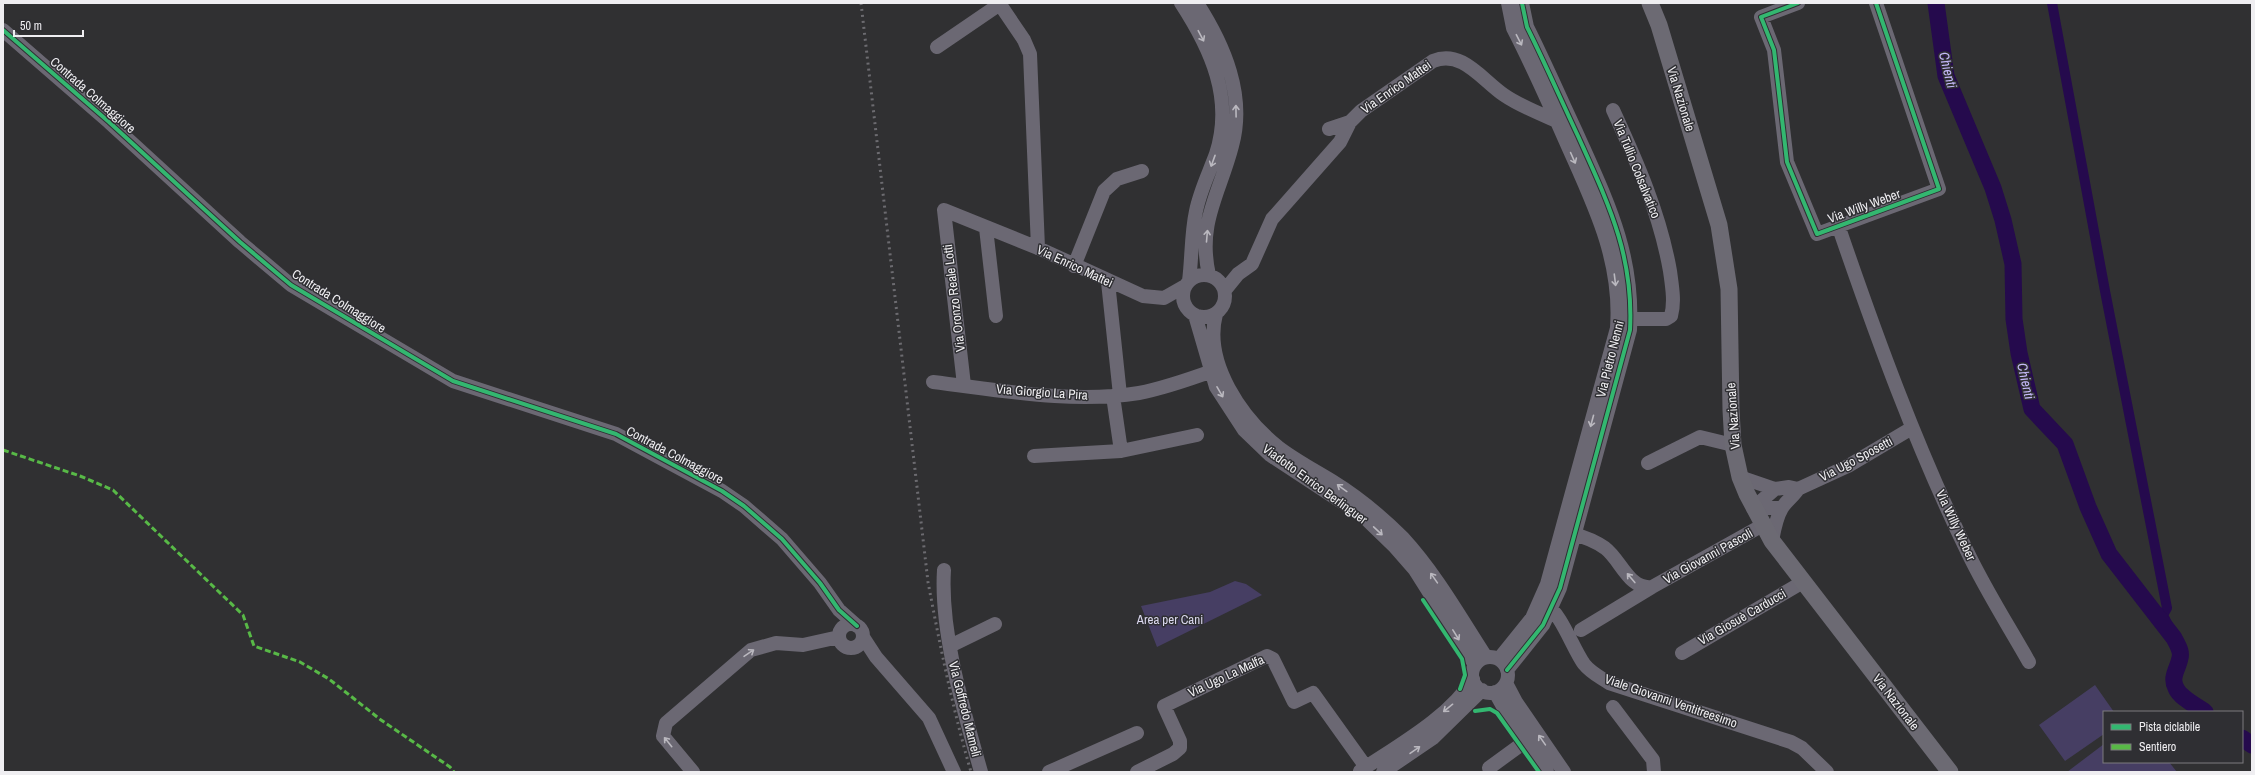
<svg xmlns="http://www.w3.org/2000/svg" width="2255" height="775" font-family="'Archivo Narrow',sans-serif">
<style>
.green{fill:#463e63}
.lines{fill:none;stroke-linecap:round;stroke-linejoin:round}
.canal{stroke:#250a4d;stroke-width:10}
.river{stroke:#250a4d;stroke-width:17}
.minor{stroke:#6b6873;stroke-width:14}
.major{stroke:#6c6a73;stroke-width:17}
.rail{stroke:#6c6b70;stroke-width:3;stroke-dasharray:2 4;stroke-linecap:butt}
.quiet{stroke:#58b947;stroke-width:3;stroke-dasharray:6 3;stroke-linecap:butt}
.cycleway-casing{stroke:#2f2f33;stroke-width:6}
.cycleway{stroke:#33b770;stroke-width:4}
.oneway{stroke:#bab8bf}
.labels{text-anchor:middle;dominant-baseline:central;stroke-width:3;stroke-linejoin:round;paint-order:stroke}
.street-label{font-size:13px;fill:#efeef1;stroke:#2f2f33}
.park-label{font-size:13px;fill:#dcd9ef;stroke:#2f2f33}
.water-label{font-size:14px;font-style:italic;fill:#c4b8f8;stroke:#2f2f33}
</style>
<rect width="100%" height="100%" fill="#303032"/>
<path class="green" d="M1235,581L1246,584L1262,595L1157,647L1141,606L1210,592Z
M2095,685L2114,712H2104V734L2065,761L2039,725Z
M2104,744V762H2169L2177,772H2067Z"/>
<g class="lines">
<path class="canal" d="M2052,3L2105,291L2167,608L2163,615L2174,638"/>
<path class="river" d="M1936,3L1946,76L1993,188L2003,220L2013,264L2014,319L2019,353L2032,409L2065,444L2088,507L2109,554L2174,638C2177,644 2182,651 2180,658C2178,669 2170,677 2176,688C2180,698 2197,706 2205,712
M2242,738L2252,745"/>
<path class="minor" d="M999,3L1024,40L1030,54L1038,248
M1181,3C1211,49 1234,99 1216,154C1209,173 1200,191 1196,211C1191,234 1192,258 1189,281
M1197,3C1224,45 1246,95 1232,146C1220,193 1197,223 1209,275
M1798,3L1761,17L1774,50L1787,162L1817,234L1939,189L1876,3
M3,30L109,122L240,242L291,285L453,381L616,434L722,491L744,506L782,539L820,583L839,610L857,626
M937,47L1000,4
M1613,110C1637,162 1660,214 1670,271C1672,286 1675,302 1671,316L1666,319H1622
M1329,129L1350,122
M944,210L1038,248L1143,296L1164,298L1185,286
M944,210L964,385
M1838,225C1876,336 1916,446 1967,551C1985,589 2008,625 2029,662
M986,228L996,316
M1074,266L1104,191L1117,179L1142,171
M1183 296a21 21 0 1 1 42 0a21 21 0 1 1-42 0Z
M1108,282L1120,395
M1225,290L1238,274L1252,264L1272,219L1340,142L1350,122L1361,111L1433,61C1462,49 1482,80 1504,95C1520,106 1538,113 1557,121L1561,119
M1216,314C1203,363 1242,418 1278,447C1295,460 1314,470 1332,481C1358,497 1382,517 1403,538C1436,574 1460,617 1486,657
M1195,315L1216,387L1244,430L1270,455L1363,516L1394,546L1415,570L1475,665
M933,382C1000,390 1072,404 1139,393C1166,388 1193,378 1218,369
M1113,396L1121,451
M1034,456L1121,451L1197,435
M1648,463L1700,437L1733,445
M1740,477L1775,489L1789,487L1798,489L1848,466L1912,428
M1753,508L1775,489
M1753,508H1782
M1573,534C1585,537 1595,541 1605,548C1621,560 1629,590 1652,587L1763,525
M1772,541C1774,530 1776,518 1782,508C1786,501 1794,496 1798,489
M944,570C940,633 964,711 981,772
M1546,605C1561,613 1573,649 1584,664C1591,673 1600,677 1609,683L1791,742L1802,748L1827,772
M839 636a12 12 0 1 1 24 0a12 12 0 1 1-24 0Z
M1581,630L1652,587
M863,637L876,657L929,718L954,772
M950,646L995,624
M1682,653L1803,582
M1472 675a18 18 0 1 1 36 0a18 18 0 1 1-36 0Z
M1499,659L1532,618L1547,584L1617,328C1622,259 1593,203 1566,142C1549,103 1532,65 1513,28L1508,3
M1507,670L1543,625L1560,588L1630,330C1634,255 1608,203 1578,136C1561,100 1545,63 1527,27L1522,3
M1506,683L1516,702L1564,772
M1495,692L1505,710L1547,772
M1613,707L1653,760L1654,772
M1489,768L1526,741
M1360,771C1397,746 1450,717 1473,679
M693,772L663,736L666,723L751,650L776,643L803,645L839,637
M1049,772L1137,733
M1137,772L1173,754L1180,748V741L1164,706L1267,656L1273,659L1294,702L1313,693L1366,767
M1383,772L1433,738L1482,690"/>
<path class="major" d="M1650,3L1659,25L1719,225L1729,289L1731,410L1733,445L1740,477L1747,494L1772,541L1950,772"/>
<path class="rail" d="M861,3L928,582C940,646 953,710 971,772"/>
<path class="quiet" d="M3,450L80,476L113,490L243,615L254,646L300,662L329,679L381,720L450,767L454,772"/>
<g class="cycleway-casing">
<path id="cycleway" d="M1798,3L1761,17L1774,50L1787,162L1817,234L1939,189L1876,3
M3,30L109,122L240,242L291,285L453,381L616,434L722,491L744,506L782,539L820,583L839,610L857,626
M1423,600L1462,659L1465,675L1460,689
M1507,670L1543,625L1560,588L1630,330C1634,255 1608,203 1578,136C1561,100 1545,63 1527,27L1522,3
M1475,711L1490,709L1497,713L1539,772"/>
</g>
<use href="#cycleway" class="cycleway"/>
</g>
<defs><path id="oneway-shaft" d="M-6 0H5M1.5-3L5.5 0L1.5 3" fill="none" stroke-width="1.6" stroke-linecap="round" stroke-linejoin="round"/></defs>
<g class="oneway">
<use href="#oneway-shaft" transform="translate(1201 36) rotate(62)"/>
<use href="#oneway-shaft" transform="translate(1519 40) rotate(63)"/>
<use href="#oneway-shaft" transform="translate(1236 111) rotate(-91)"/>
<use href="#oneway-shaft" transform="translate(1573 158) rotate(66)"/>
<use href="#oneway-shaft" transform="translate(1213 161) rotate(110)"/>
<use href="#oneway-shaft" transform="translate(1207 236) rotate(-85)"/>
<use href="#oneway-shaft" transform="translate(1615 280) rotate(83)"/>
<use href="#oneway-shaft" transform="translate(1220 392) rotate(60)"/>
<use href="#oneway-shaft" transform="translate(1592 421) rotate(105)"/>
<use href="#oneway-shaft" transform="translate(1342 488) rotate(-144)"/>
<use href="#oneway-shaft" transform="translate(1378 531) rotate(43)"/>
<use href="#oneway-shaft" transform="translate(1434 578) rotate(-125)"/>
<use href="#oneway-shaft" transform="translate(1631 578) rotate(-130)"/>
<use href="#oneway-shaft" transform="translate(1456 635) rotate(58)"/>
<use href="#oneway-shaft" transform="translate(749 653) rotate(-34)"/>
<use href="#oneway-shaft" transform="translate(1448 708) rotate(141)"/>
<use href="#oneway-shaft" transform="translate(1542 740) rotate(-125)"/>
<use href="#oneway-shaft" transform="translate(668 742) rotate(-129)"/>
<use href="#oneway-shaft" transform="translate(1415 750) rotate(-35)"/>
</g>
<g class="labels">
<g class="street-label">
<text transform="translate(1396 87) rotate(-35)">Via Enrico Mattei</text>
<text transform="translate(93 95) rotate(41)">Contrada Colmaggiore</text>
<text transform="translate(1681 99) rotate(73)">Via Nazionale</text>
<text transform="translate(1637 169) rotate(68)">Via Tullio Colsalvatico</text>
<text transform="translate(1864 206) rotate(-20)">Via Willy Weber</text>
<text transform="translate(1075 266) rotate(25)">Via Enrico Mattei</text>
<text transform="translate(954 298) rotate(-97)">Via Oronzo Reale Lotti</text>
<text transform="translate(339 301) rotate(32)">Contrada Colmaggiore</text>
<text transform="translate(1610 359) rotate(-76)">Via Pietro Nenni</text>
<text transform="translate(1042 392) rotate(4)">Via Giorgio La Pira</text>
<text transform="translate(1733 416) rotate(-94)">Via Nazionale</text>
<text transform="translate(675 455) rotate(28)">Contrada Colmaggiore</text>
<text transform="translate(1856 459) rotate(-28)">Via Ugo Sposetti</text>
<text transform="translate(1315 484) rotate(36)">Viadotto Enrico Berlinguer</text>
<text transform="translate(1956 525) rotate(65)">Via Willy Weber</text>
<text transform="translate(1708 556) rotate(-29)">Via Giovanni Pascoli</text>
<text transform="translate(1742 617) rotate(-30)">Via Giosuè Carducci</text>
<text transform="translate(1226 676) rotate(-25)">Via Ugo La Malfa</text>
<text transform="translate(1671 701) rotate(19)">Viale Giovanni Ventitreesimo</text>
<text transform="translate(1896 702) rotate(52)">Via Nazionale</text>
<text transform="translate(965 709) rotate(76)">Via Goffredo Mameli</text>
</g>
<g class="park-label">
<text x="1170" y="619">Area per Cani</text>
</g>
<g class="water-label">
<text transform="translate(1948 70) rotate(76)">Chienti</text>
<text transform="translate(2026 381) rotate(77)">Chienti</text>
</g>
</g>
<rect width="2255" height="775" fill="none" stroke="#efeef1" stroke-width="8"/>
<rect x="2103" y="711" width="140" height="52" fill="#2f2f33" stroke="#7c7b7f"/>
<rect x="2111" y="724" width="20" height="6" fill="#33b770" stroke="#7c7b7f"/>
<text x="2139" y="731" font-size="12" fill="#efeef1">Pista ciclabile</text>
<rect x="2111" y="744" width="20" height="6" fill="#58b947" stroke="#7c7b7f"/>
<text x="2139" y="751" font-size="12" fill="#efeef1">Sentiero</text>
<path d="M14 30v6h69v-6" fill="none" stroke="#efeef1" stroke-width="2"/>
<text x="20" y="30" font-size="12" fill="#efeef1" stroke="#2f2f33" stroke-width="3" paint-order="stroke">50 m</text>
</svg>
